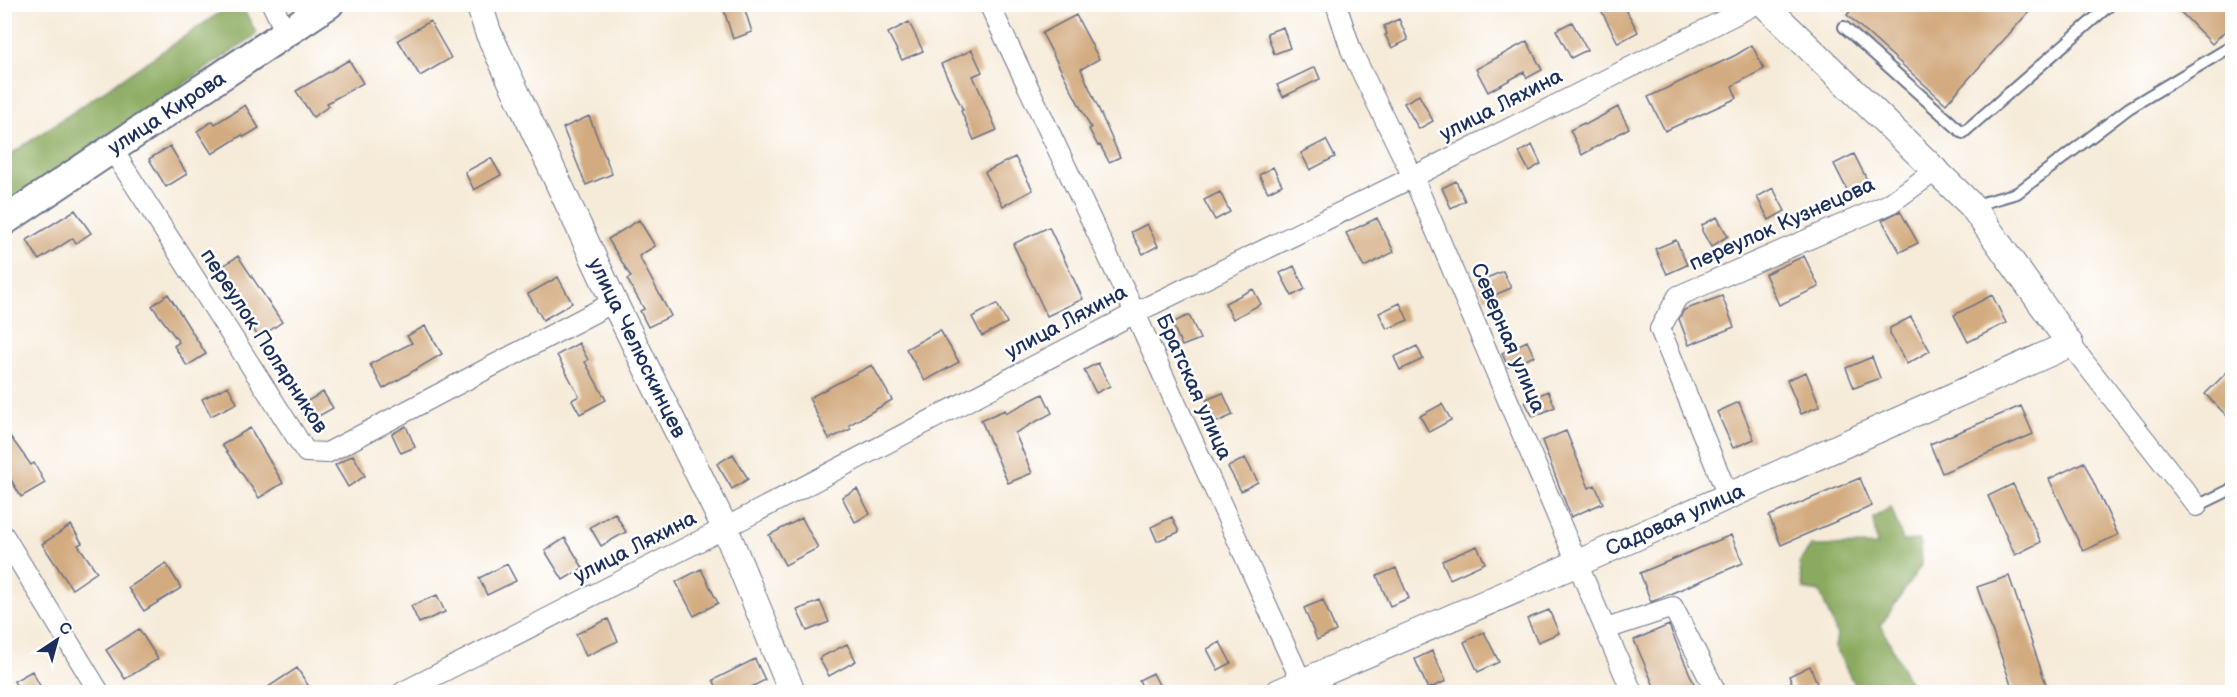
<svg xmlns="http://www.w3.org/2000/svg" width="2237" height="697" font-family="'Balsamiq Sans',sans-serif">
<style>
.forest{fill:#8baa5e;stroke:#536c5e;stroke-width:1.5}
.building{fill:#d3ab80}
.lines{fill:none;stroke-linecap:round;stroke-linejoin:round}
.service-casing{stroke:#687189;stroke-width:14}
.minor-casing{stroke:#687189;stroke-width:22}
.tertiary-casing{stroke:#687189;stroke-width:28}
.secondary-casing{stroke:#687189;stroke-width:32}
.service{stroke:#fff;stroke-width:10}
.minor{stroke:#fff;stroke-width:20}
.tertiary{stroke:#fff;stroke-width:26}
.secondary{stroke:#fff;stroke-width:28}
.labels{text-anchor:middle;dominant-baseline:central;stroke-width:5;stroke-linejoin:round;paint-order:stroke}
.street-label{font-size:21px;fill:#1b2f5e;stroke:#fff}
</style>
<rect width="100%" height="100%" fill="#fff"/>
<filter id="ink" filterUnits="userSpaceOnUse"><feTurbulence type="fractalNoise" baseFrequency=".0167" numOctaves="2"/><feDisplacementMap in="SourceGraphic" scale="12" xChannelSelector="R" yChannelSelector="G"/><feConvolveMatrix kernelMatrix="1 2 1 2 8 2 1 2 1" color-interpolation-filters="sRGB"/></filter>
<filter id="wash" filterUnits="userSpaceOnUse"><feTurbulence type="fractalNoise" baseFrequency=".008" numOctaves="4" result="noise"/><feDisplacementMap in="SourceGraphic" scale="24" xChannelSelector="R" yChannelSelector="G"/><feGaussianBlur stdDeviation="1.35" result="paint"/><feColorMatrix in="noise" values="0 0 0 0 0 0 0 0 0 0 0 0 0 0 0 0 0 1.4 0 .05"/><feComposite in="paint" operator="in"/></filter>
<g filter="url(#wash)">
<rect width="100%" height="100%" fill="#f6ebd9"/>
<path class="forest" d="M231,5H241L257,34L5,206L4,159Z
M1891,507L1903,541L1920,540L1921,565L1881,625L1914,692H1858L1835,647L1837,635L1820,592L1803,589L1799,563L1811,546L1877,545L1873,518Z"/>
<g id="blocks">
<path class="building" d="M722,4H743L752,32L733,39Z
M1598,4H1623L1638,32L1618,43Z
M1856,4H2036L1946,104L1847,15Z
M2173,4H2232V24L2212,44Z
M1076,15L1099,59L1081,69L1120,157L1109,162L1100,145L1098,146L1089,129L1091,128L1042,33Z
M1399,19L1408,40L1392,48L1385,35L1387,34L1384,26Z
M430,21L451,58L420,76L398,40Z
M909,22L923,51L902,60L888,33Z
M1572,22L1587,50L1571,58L1556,30Z
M1283,27L1290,48L1274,54L1267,33Z
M1527,41L1542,70L1527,78L1524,72L1488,92L1476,69Z
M1752,45L1764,69L1732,86L1737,98L1665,131L1648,97L1736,55Z
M972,50L982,72L973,76L997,130L974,140L961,111L963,110L941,64Z
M349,60L363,83L327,103L329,106L313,117L296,91Z
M1315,67L1320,79L1283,97L1277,85Z
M1419,95L1433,121L1419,129L1404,103Z
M245,105L259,128L244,137L242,135L212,154L197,131L213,121L215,124Z
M1618,107L1629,128L1582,155L1570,130L1584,123L1585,125Z
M589,116L612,174L586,185L563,128Z
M1326,140L1335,157L1310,170L1301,153Z
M1532,145L1541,164L1529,171L1519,152Z
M170,146L187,174L166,187L149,159Z
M1854,154L1870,186L1850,196L1834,164Z
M1015,157L1033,190L1003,206L985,172Z
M491,158L501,175L474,190L465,172Z
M1273,167L1282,185L1268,192L1259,175Z
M1456,181L1465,201L1451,208L1442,188Z
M1773,188L1785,211L1769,220L1757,197Z
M1220,192L1230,212L1215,220L1204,200Z
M75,210L91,233L76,243L73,238L39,260L27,240Z
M1900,211L1918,243L1900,252L1882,220Z
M1717,217L1728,236L1711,247L1702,231V225Z
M1377,218L1394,252L1364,267L1346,233Z
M639,220L655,246L639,256L671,316L648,327L640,311L644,309L627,279L631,277L608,239Z
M1147,224L1158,246L1143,254L1131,232Z
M1049,227L1083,299L1047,316L1013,244Z
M1676,240L1687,265L1667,274L1655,249Z
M238,256L282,322L259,338L215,271Z
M1804,256L1819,287L1779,305L1765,274Z
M1294,266L1305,289L1292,296L1280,273Z
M1503,271L1511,288L1485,299L1478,282Z
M558,277L572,303L543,320L528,294Z
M1253,289L1261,304L1233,319L1225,303Z
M168,294L206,354L187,366L174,346L179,342L152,306Z
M1992,295L2006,323L1968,342L1954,315Z
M1722,296L1734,327L1689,345L1679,319L1684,310Z
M1400,303L1408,320L1387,329L1379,313Z
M997,304L1007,323L982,336L972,317Z
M1189,315L1200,339L1182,346L1172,323Z
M1911,317L1930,351L1907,364L1890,334V328Z
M425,326L442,354L383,389L370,364L412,343L407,336Z
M940,330L959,362L925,381L906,349Z
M1527,341L1534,356L1508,367L1502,353Z
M579,343L588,360L585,362L606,400L580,414L572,400L579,396L557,355Z
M1417,346L1423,359L1400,370L1394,357Z
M1872,357L1880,378L1854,388L1846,368Z
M1098,363L1110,386L1096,393L1084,370Z
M872,365L892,400L849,425L851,429L829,439L809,398Z
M2232,367V421L2205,394Z
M1806,372L1820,406L1801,414L1787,380Z
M228,386L237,403L211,416L202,399Z
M1548,391L1555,407L1533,417L1525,402Z
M323,392L333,408L308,422L299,406Z
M1223,393L1233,415L1217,422L1206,400Z
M1043,394L1052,413L1015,433L1032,473L1008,483L981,420L1005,410L1006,413Z
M1739,402L1754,439L1733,448L1717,412Z
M1442,404L1451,420L1429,432L1420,416Z
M2021,406L2033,434L1942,473L1930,444Z
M406,426L415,447L401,453L392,434Z
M4,428L31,465L34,463L45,483L21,497L4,468Z
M250,428L283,483L259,498L222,445Z
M1566,431L1589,488L1595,485L1603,503L1571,517L1542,441Z
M733,454L748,479L732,489L717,464Z
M353,455L365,476L348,487L335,465Z
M1245,458L1258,482L1241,491L1228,467Z
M2084,462L2118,535L2083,551L2049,479Z
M1860,478L1872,506L1781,545L1769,516Z
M2013,484L2041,542L2015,555L1988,496Z
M857,489L870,514L855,522L842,497Z
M615,513L626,532L601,546L590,527Z
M1172,517L1179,532L1157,541L1151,527Z
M802,518L818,548L785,565L769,535Z
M71,525L82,543L78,545L97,572L72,589L42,544Z
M1731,535L1743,563L1651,602L1640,573Z
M565,538L583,568L563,580L545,551Z
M1477,546L1485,563L1450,579L1442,561Z
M166,563L181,588L144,611L128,588Z
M507,564L516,581L487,595L479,578Z
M1396,568L1409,598L1390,606L1377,576Z
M701,569L718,603L694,616L676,582Z
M2009,576L2049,693H2014L1977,587Z
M437,595L445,612L419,623L411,606Z
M1323,600L1336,631L1317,640L1304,608Z
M820,601L829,622L807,631L797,610Z
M1549,610L1559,633L1538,642L1527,619Z
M608,619L618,641L586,656L576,634Z
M1669,625L1670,628L1698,693H1657L1634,640Z
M139,629L158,659L125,679L106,650Z
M1484,632L1499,662L1478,672L1464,642Z
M1220,642L1231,663L1218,670L1207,649Z
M847,644L856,661L829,676L819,658Z
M1432,651L1446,681L1428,689L1415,659Z
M755,659L765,680L740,693H720L713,680Z
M1810,666L1817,683L1796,692L1789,676Z
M297,668L313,693H259Z
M32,671L44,693H20L14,681Z
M1153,673L1163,693H1145L1139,680Z"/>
</g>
</g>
<g filter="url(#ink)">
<use href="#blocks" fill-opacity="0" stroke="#687189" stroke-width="1.5"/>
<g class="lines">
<g class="service-casing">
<path id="service" d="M1844,27L1963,133L2111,4
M1972,206L2017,193L2129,108L2232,46
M2197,506L2232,489"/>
</g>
<g class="minor-casing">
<path id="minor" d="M272,4L287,35
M989,4L1135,313L1306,692
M1336,4L1351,50L1413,177L1632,692
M112,149L306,452L327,453L614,302
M2070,344L2197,506
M1728,496L1660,329L1678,296L1889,204L1935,171
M4,536L99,692
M1606,629L1673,607L1716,692
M403,692L725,528L1135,313L1413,177L1756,4"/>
</g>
<g class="tertiary-casing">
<path id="tertiary" d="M479,4L488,32L614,302L725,528L792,692
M1279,692L1578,563L2070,344L1972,206L1764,4"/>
</g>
<g class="secondary-casing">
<path id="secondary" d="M4,221L329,4"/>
</g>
<use href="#service" class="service"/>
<use href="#minor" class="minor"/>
<use href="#tertiary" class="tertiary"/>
<use href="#secondary" class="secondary"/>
</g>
</g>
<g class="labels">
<g class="street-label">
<text transform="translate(1501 105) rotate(-27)">улица Ляхина</text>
<text transform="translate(167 113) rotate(-33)">улица Кирова</text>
<text transform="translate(1782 224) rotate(-24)">переулок Кузнецова</text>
<text transform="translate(1066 322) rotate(-28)">улица Ляхина</text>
<text transform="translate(1508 338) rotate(67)">Северная улица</text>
<text transform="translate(264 341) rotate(57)">переулок Полярников</text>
<text transform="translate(637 348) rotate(64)">улица Челюскинцев</text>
<text transform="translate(1194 387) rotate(66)">Братская улица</text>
<text transform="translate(1675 520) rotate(-24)">Садовая улица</text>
<text transform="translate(635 547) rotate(-27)">улица Ляхина</text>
</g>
</g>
<rect width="2237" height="697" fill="none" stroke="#fff" stroke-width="24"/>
<g transform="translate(57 640) rotate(36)" stroke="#ffffff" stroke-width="4.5" paint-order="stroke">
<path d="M0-4.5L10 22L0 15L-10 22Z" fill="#1b2f5e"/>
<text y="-9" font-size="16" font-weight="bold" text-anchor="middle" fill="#1b2f5e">С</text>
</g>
</svg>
